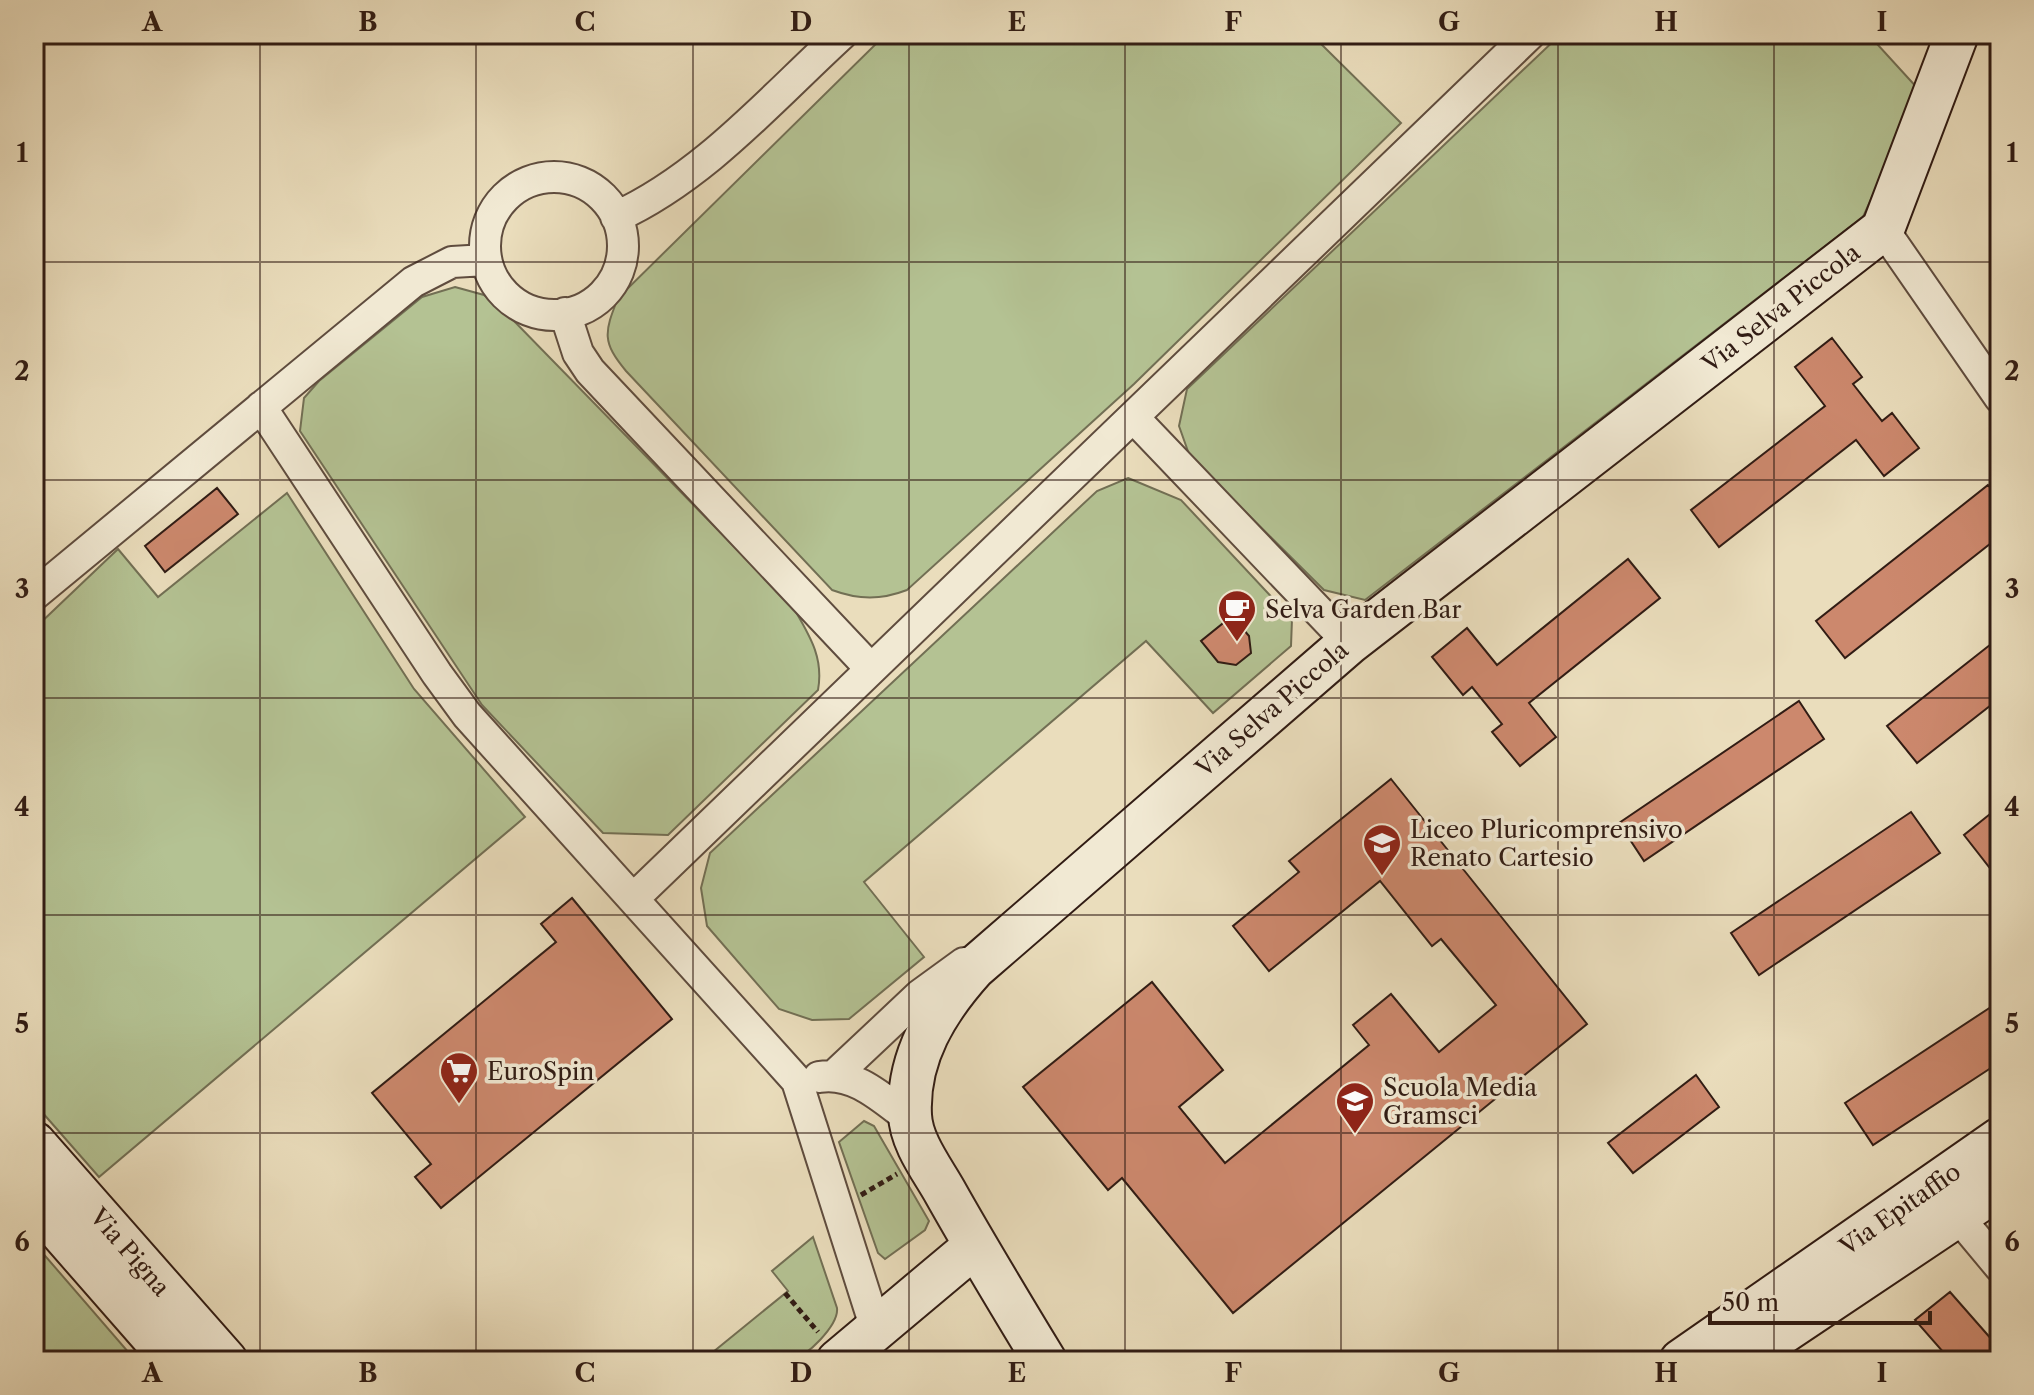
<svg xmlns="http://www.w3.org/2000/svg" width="2034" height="1395" font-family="'Libre Caslon Text',serif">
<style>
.green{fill:#b4c293;stroke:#726f54;stroke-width:2}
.building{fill:#cc886d;stroke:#311c14;stroke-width:2}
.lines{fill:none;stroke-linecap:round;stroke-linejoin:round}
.street-casing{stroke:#5f4c3e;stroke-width:34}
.secondary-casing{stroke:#311c14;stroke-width:46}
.path{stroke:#311c14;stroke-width:5;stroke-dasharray:6 4;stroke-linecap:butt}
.street{stroke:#f1e9d3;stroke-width:30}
.secondary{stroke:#f1e9d3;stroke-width:42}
.grid{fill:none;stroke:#311c14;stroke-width:2;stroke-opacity:0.55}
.labels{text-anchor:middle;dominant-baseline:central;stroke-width:7;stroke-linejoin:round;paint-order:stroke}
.street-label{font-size:24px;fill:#311c14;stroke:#f1e9d3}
.poi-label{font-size:24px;fill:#311c14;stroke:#f1e9d3;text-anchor:start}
.neatline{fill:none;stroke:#311c14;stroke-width:3}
.grid-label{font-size:26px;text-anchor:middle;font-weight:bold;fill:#311c14}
</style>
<rect width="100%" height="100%" fill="#eaddbc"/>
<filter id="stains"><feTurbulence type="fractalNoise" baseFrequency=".0025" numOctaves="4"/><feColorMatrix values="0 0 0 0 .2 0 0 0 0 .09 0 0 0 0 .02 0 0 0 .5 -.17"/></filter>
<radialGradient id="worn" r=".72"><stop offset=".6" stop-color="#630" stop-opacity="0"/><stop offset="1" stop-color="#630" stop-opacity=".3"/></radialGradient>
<path class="green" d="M886,34H1311L1401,123L1134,384L907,590C881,600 859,600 832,590L626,371C602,342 604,333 618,298Z
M1561,34H1868L1920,91L1863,217L1365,600L1324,590L1190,457L1179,426L1187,389Z
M455,287L484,295L515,322L793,607C809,635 824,657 818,690L668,835L603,833L482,705L300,431L304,398L319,381L422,297Z
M1128,478L1181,500L1292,619L1291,646L1213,713L1146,641L864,882L924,957L849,1019L812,1020L779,1009L707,926L701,888L710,853L1097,491Z
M287,493L414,689L525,817L99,1177L34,1103V629L118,549L158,597Z
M864,1121L874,1126L929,1221L925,1230L885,1259L878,1253L839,1142Z
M813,1237L837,1308C839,1325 806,1358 790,1361C763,1367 729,1361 702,1361L788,1291L772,1271Z
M34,1243L136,1361H55L34,1342Z"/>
<path class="building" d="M1832,338L1862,377L1853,384L1882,421L1892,413L1919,448L1884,476L1856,440L1719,547L1691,510L1825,406L1795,367Z
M1988,485L2000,500V536L1845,658L1816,621Z
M217,488L238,514L165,572L145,546Z
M1628,559L1660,598L1529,703L1556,737L1520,766L1492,732L1502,724L1472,687L1463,695L1432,657L1467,628L1497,665Z
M1232,616L1249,636L1251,653L1236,665L1218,662L1201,641Z
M2000,637V698L1917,763L1887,726Z
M1799,701L1824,739L1644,861L1619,823Z
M1391,779L1587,1024L1233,1313L1122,1178L1108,1190L1023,1087L1152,982L1223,1070L1179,1107L1225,1163L1369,1045L1353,1025L1391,994L1439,1052L1496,1005L1441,939L1432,946L1380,881L1269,971L1233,926L1299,872L1289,861Z
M2000,806V881L1964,835Z
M1911,812L1940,853L1759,975L1731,933Z
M572,898L672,1019L441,1208L415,1177L431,1164L372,1093L556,942L541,924Z
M2000,1001V1062L1873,1145L1845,1103Z
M1696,1075L1719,1107L1633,1173L1608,1143Z
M1950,1292L2000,1349V1361H1951L1915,1320Z"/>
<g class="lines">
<g class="street-casing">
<path id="street" d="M485 246a69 69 0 1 1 138 0a69 69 0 1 1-138 0Z
M616,217C704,177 772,98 842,34
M1883,229L2000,398
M565,313L578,353L590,371L871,669
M261,407L437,674L467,715L797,1081L876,1329
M1133,417L1349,643
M34,595L413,282L452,262L486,260
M633,899L1530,34
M836,1074L920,995L964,963
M819,1077C854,1071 882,1098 910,1119
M1945,1201L2000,1267"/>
</g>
<g class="secondary-casing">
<path id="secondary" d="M34,1143L226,1361
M34,1201L174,1361
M838,1361L975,1246
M1045,1361C1011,1305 977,1249 945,1192C932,1169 911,1142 910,1115C907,1057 937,1009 974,968L1349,643L1883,229L1957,34
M1681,1361L2000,1139
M1740,1361L2000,1187"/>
</g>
<path class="path" d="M861,1195L897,1174
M785,1293L818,1332"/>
<use href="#street" class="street"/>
<use href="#secondary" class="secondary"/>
</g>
<path class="grid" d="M260,34V1361M476,34V1361M693,34V1361M909,34V1361M1125,34V1361M1341,34V1361M1558,34V1361M1774,34V1361M34,262H2000M34,480H2000M34,698H2000M34,915H2000M34,1133H2000"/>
<defs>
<g id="cafe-pin" transform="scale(2)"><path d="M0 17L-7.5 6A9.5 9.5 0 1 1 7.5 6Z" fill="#8f2418" stroke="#f1e9d3"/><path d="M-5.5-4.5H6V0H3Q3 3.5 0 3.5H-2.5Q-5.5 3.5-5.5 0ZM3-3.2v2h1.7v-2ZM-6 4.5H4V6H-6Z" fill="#fff"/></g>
<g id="school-pin" transform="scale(2)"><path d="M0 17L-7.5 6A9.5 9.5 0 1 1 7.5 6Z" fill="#8f2418" stroke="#f1e9d3"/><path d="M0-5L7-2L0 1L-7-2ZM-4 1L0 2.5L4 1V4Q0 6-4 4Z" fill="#fff"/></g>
<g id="supermarket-pin" transform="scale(2)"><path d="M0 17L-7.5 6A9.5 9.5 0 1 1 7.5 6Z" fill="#8f2418" stroke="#f1e9d3"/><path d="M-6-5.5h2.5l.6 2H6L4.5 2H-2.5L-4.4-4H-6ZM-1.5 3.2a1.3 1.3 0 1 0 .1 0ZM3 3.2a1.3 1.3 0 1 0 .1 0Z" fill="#fff"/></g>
</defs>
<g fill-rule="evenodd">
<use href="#cafe-pin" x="1237" y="609"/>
<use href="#school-pin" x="1382" y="843"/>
<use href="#supermarket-pin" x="459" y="1071"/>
<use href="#school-pin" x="1355" y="1101"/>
</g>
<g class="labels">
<g class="street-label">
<text transform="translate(1781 308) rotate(-38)">Via Selva Piccola</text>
<text transform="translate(1272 709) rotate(-41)">Via Selva Piccola</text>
<text transform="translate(1900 1209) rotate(-35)">Via Epitaffio</text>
<text transform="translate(130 1252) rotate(49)">Via Pigna</text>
</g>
<g class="poi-label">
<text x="1265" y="609">Selva Garden Bar</text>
<text x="1410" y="829">Liceo Pluricomprensivo<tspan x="1410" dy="28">Renato Cartesio</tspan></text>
<text x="487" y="1071">EuroSpin</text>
<text x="1383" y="1087">Scuola Media<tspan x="1383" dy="28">Gramsci</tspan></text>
</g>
</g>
<rect width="2034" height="1395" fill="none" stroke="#eaddbc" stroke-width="88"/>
<path d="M1710 1311v12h220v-12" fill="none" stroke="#311c14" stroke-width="4"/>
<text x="1722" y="1311" font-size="24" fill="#311c14" stroke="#f1e9d3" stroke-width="6" paint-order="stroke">50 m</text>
<rect x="44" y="44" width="1946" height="1307" class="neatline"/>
<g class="grid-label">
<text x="152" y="31">A</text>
<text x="368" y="31">B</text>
<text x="585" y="31">C</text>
<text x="801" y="31">D</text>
<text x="1017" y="31">E</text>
<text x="1233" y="31">F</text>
<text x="1449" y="31">G</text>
<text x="1666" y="31">H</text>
<text x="1882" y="31">I</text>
<text x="22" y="162">1</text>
<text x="2012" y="162">1</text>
<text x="22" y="380">2</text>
<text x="2012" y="380">2</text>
<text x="22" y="598">3</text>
<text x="2012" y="598">3</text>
<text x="22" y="816">4</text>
<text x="2012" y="816">4</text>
<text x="22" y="1033">5</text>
<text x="2012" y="1033">5</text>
<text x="22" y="1251">6</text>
<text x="2012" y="1251">6</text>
<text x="152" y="1382">A</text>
<text x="368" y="1382">B</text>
<text x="585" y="1382">C</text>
<text x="801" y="1382">D</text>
<text x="1017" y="1382">E</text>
<text x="1233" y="1382">F</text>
<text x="1449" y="1382">G</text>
<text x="1666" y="1382">H</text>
<text x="1882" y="1382">I</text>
</g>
<rect width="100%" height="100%" filter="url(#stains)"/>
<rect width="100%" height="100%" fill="url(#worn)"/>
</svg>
